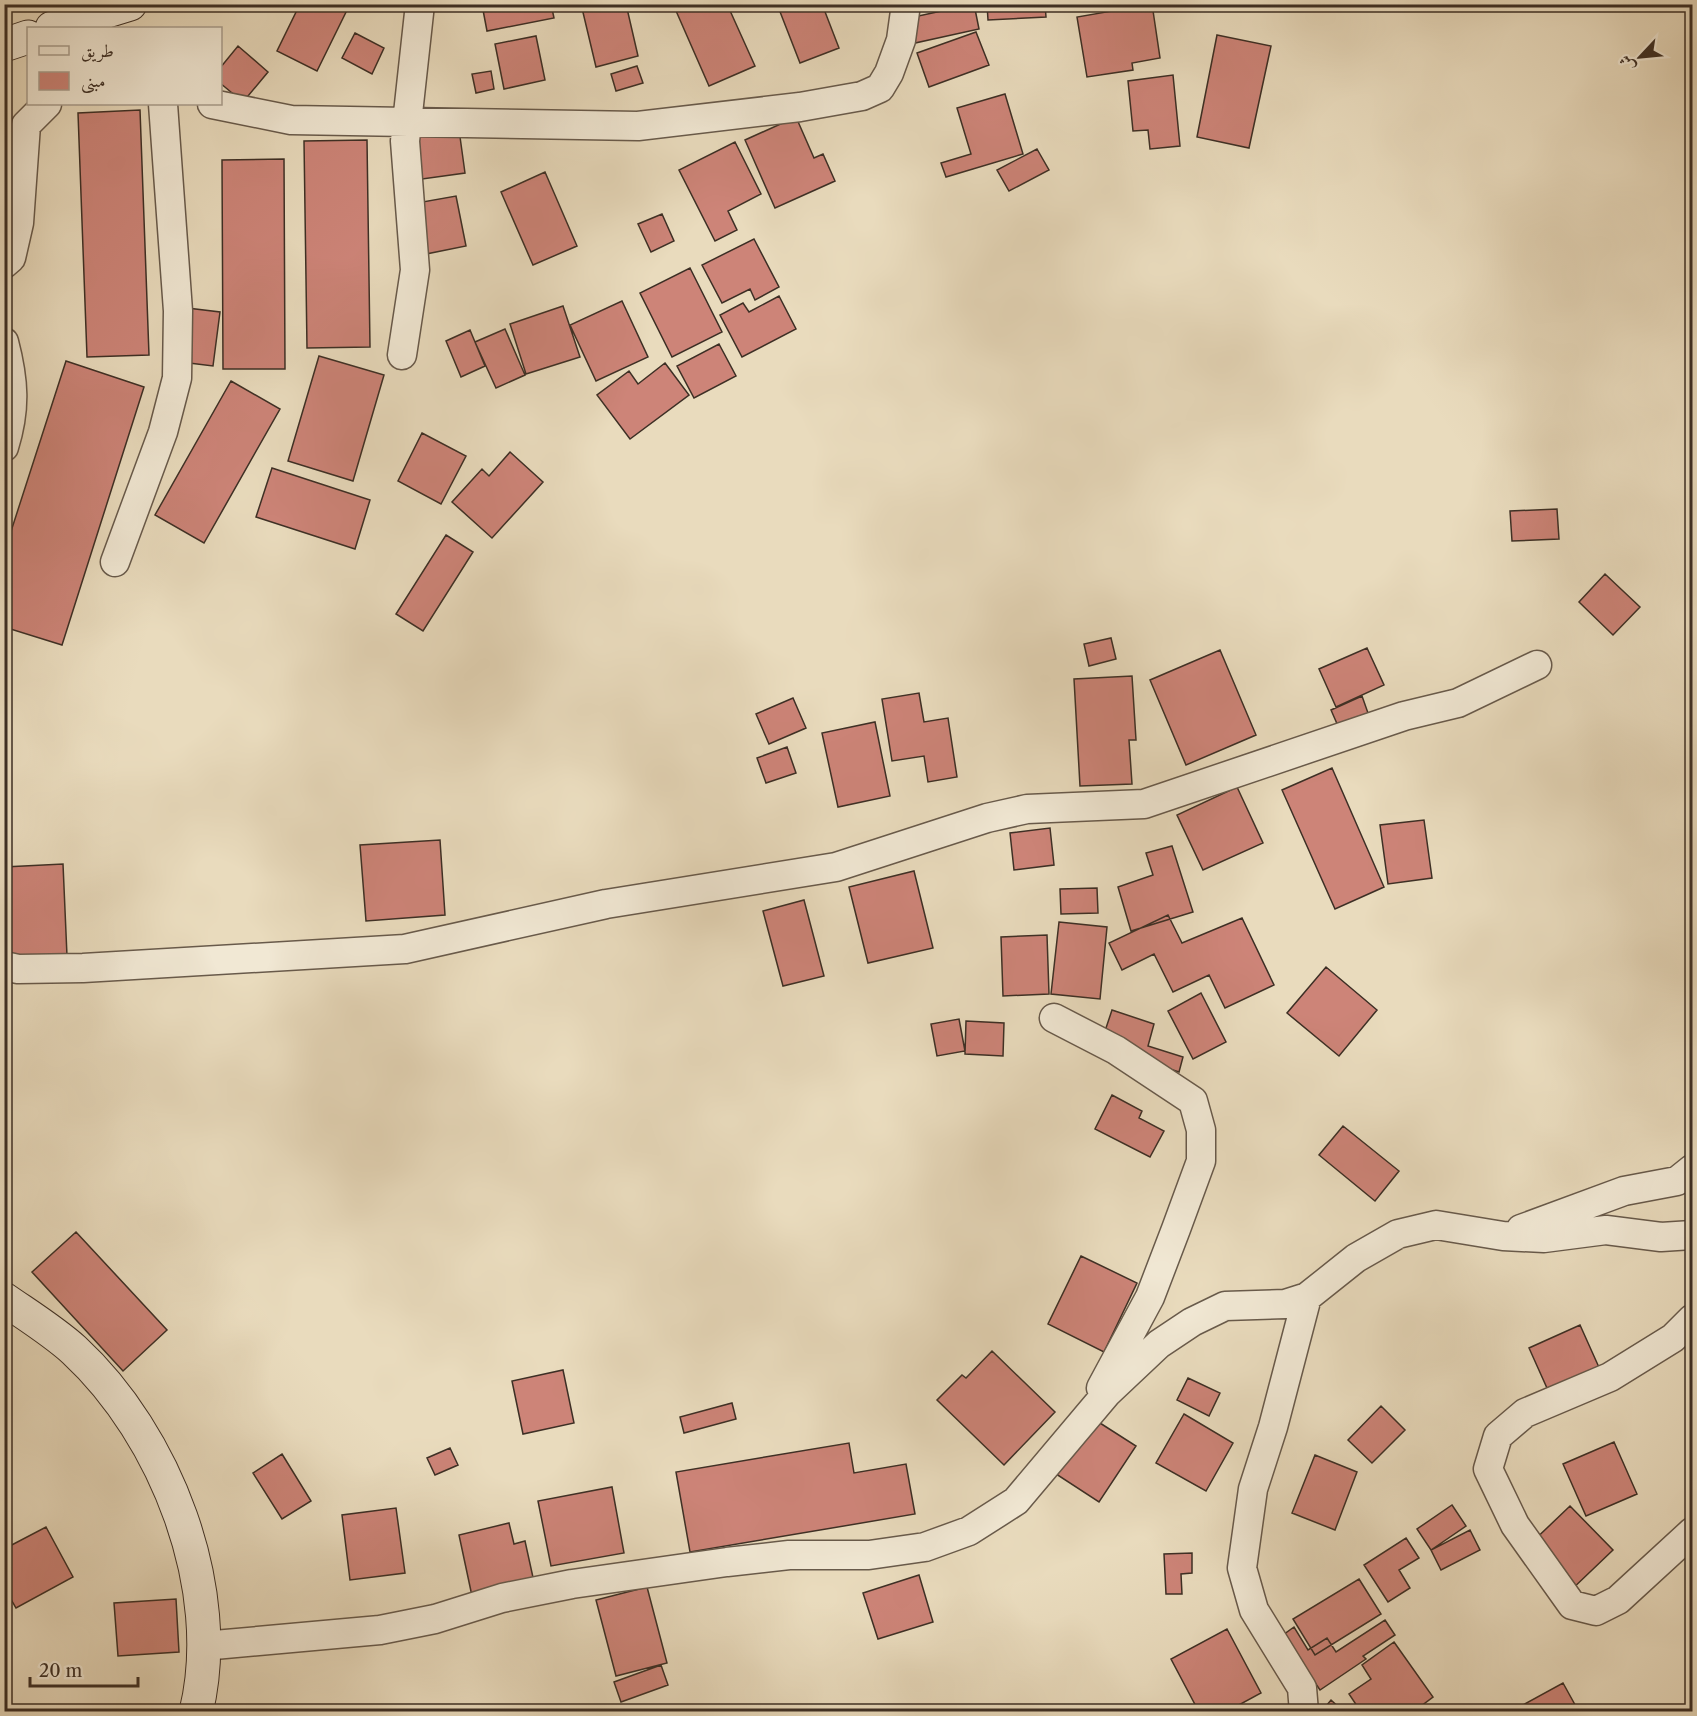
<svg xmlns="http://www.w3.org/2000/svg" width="1697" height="1716" font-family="'Libre Caslon Text',Amiri,serif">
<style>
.building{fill:#cd8478;stroke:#3d2f25;stroke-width:1.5}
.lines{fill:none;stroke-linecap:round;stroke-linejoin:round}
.street-casing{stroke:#685a4b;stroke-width:31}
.secondary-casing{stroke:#3d2f25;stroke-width:35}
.street{stroke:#f1e8d4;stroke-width:28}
.secondary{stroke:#f1e8d4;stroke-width:33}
</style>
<rect width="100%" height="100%" fill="#e9dbbd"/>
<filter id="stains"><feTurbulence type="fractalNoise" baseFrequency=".00333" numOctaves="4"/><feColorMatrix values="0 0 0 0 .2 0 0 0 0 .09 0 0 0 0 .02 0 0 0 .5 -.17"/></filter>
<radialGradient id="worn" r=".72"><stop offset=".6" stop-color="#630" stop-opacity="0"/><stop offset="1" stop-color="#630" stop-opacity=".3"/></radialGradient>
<path class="building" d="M300,4H350L317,71L277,51Z
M509,4H551L554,18L487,31L483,10Z
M581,4H626L638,56L596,67Z
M673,4H727L755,66L709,86Z
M777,4H822L839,48L800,63Z
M974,4L979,29L915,43L909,18Z
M987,4H1045L1046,17L988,20Z
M1152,4L1160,58L1132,63L1133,70L1087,77L1077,17Z
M976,32L989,65L929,87L917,53Z
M355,33L384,48L372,74L342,58Z
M1217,35L1271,46L1249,148L1197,137Z
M536,36L545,80L504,89L495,44Z
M238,46L268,72L243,102L220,83V68Z
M637,66L643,83L616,91L611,74Z
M491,71L494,89L476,93L472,74Z
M1173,75L1180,146L1150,149L1148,130L1133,131L1128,81Z
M1005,94L1023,154L946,177L941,163L971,154L957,108Z
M140,110L149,355L87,357L78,113Z
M457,115L465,173L415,180L407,122Z
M796,117L814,158L823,154L835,181L775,208L745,140Z
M367,140L370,347L307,348L304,141Z
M735,142L761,194L728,211L737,230L715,241L679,170Z
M1037,149L1049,170L1009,191L997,170Z
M284,159L285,369H223L222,160Z
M545,172L577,246L533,265L501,192Z
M456,196L466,246L421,255L411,204Z
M662,214L674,241L651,252L638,224Z
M754,239L779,287L755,300L750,289L722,303L702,265Z
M690,268L722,332L672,357L640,293Z
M779,296L796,329L742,357L720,315L743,303L749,312Z
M622,301L648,357L596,381L570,325Z
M563,306L580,357L526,374L510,324Z
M179,307L220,312L213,366L173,361Z
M505,329L525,375L496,388L475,342Z
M470,330L485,366L461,377L446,341Z
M719,344L736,376L694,398L677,366Z
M319,356L384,375L353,481L288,461Z
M66,361L144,387L62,645L4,627V553Z
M665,363L689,395L630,439L597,395L629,371L638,384Z
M231,381L280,409L204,543L155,515Z
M422,433L466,456L441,504L398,481Z
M510,452L543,482L492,538L452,502L482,469L489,476Z
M272,468L370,500L355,549L256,517Z
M1557,509L1559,539L1512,541L1510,511Z
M446,535L473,552L423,631L396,614Z
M1605,574L1640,607L1613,635L1579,602Z
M1111,638L1116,659L1089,666L1084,644Z
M1367,648L1384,685L1336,707L1319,669Z
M1220,650L1256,735L1186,765L1150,680Z
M1132,676L1136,740H1129L1132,784L1080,786L1074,679Z
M919,693L924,722L948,718L957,777L928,782L924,756L892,761L882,699Z
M1362,696L1368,713L1338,726L1331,710Z
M793,698L806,728L769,744L756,714Z
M875,722L890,796L838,807L822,733Z
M787,747L796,773L766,783L757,758Z
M1332,768L1384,887L1335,909L1282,790Z
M1237,787L1263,843L1203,870L1177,815Z
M1424,820L1432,878L1388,884L1380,825Z
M1050,828L1054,865L1014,870L1010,833Z
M440,840L445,915L366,921L360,845Z
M1172,846L1193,912L1131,931L1118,887L1153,875L1146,853Z
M63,864L67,956L4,959V867Z
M914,871L933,948L868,963L849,887Z
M1097,888L1098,913L1061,914L1060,889Z
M804,900L824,976L783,986L763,911Z
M1168,915L1182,943L1242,918L1274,985L1225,1008L1209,975L1173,992L1154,954L1122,970L1109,943Z
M1059,922L1107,927L1100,999L1051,994Z
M1047,935L1049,994L1003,996L1001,937Z
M1326,967L1377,1010L1339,1056L1287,1013Z
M1201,993L1226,1042L1193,1059L1168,1011Z
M1112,1010L1154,1024L1148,1046L1183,1057L1179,1072L1100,1046Z
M959,1019L965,1051L937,1056L931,1024Z
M966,1021L1004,1023L1003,1056L965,1054Z
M1112,1095L1142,1111L1139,1118L1164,1131L1150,1157L1095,1129Z
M1343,1126L1399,1171L1375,1201L1319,1155Z
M76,1232L167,1330L123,1371L32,1272Z
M1081,1256L1137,1283L1104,1352L1048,1324Z
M1580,1325L1602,1374L1551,1397L1529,1348Z
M992,1351L1055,1412L1004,1465L937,1400L962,1375L966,1378Z
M563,1370L574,1423L523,1434L512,1381Z
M1188,1378L1220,1393L1209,1416L1177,1400Z
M732,1403L736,1419L684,1433L680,1417Z
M1381,1406L1405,1430L1372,1463L1348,1440Z
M1184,1414L1233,1443L1206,1491L1156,1463Z
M1089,1416L1136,1446L1099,1502L1053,1472Z
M1614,1442L1637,1494L1586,1516L1563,1464Z
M849,1443L854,1473L906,1464L915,1514L690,1552L676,1472Z
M450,1448L458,1465L435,1475L427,1458Z
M282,1454L311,1501L282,1519L253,1473Z
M1315,1455L1357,1472L1335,1530L1292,1513Z
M612,1487L624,1553L551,1566L538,1501Z
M1452,1505L1466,1526L1431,1550L1417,1529Z
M1570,1506L1613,1550L1568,1593L1526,1548Z
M396,1508L405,1573L350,1580L342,1515Z
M509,1523L514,1544L525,1541L534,1582L472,1596L459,1535Z
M46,1527L73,1577L16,1608L4,1587V1549Z
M1470,1530L1480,1550L1441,1570L1431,1550Z
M1406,1538L1419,1558L1399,1570L1410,1588L1388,1602L1364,1565Z
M1192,1553V1573L1181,1574L1182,1594H1166L1164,1554Z
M919,1575L933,1622L878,1639L863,1593Z
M1359,1579L1381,1614L1315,1655L1293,1619Z
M647,1587L667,1663L616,1676L596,1600Z
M176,1599L179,1652L118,1656L114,1603Z
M1385,1620L1395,1635L1363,1656L1366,1659L1320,1690L1283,1635L1294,1627L1308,1650L1327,1638L1336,1652Z
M1227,1629L1261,1693L1226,1712H1199L1171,1659Z
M1394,1642L1433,1697L1413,1712H1361L1349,1694L1371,1679L1362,1665Z
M661,1665L668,1685L621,1702L614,1682Z
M1563,1683L1579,1712H1510Z
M1331,1700L1344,1712H1321Z"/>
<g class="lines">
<g class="street-casing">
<path id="street" d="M212,104L291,120L638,126L800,107L862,96L880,88L889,73L901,40L906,4
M4,264L11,258L19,223L26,125L47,104
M4,342C14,380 16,409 4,447
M402,355L415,270L405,141L420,4
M115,562L163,432L177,378L178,311L163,104
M4,966L18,969L83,968L405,949L606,904L836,867L987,818L1027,809L1144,804L1404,716L1458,703L1537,665
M1054,1018L1116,1050L1193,1101L1201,1130V1161L1176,1229L1150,1297L1101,1388
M1521,1229L1624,1191L1677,1181L1692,1169
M1692,1319L1673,1338L1610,1377L1525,1413L1498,1436L1488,1469L1515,1525L1572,1605L1596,1611L1618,1600L1692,1532
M203,1646L380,1630L435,1619L502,1598L572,1584L727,1562L789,1555H869L925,1547L969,1531L1016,1501L1107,1393L1159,1344L1192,1322L1225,1306L1285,1304L1307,1297L1356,1258L1398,1234L1436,1225L1503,1236L1544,1238L1606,1230L1661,1237L1692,1235
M1304,1712L1302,1688L1254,1610L1242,1568L1253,1489L1273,1427L1307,1297"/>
</g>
<g class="secondary-casing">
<path id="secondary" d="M52,28L130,4
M4,45L28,37
M4,1299C27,1315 53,1331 74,1350C166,1435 226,1589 196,1712"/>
</g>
<use href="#street" class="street"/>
<use href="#secondary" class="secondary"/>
</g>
<rect width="1697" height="1716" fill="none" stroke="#e9dbbd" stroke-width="24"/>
<rect x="6" y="6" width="1685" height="1704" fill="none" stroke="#3d2f25" stroke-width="3"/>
<rect x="12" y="12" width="1673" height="1692" fill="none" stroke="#3d2f25" stroke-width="1.5"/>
<rect x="27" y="27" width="195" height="78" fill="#f1e8d4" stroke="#a99e8e" stroke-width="1.5"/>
<rect x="39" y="46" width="30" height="9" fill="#f1e8d4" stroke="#a99e8e" stroke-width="1.5"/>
<text x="81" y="57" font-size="18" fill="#3d2f25">طريق</text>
<rect x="39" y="72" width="30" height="18" fill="#cd8478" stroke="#a99e8e" stroke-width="1.5"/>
<text x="81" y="87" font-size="18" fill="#3d2f25">مبنى</text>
<g transform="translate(1640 57) rotate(244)" stroke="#f1e8d4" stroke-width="4.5" paint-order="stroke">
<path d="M0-4.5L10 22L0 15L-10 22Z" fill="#3d2f25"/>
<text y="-9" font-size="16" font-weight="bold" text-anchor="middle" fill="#3d2f25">ش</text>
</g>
<path d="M30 1677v9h108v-9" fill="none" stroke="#3d2f25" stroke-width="3"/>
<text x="39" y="1677" font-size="18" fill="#3d2f25" stroke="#f1e8d4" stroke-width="4.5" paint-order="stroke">20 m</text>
<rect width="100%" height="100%" filter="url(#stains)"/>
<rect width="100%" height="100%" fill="url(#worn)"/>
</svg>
